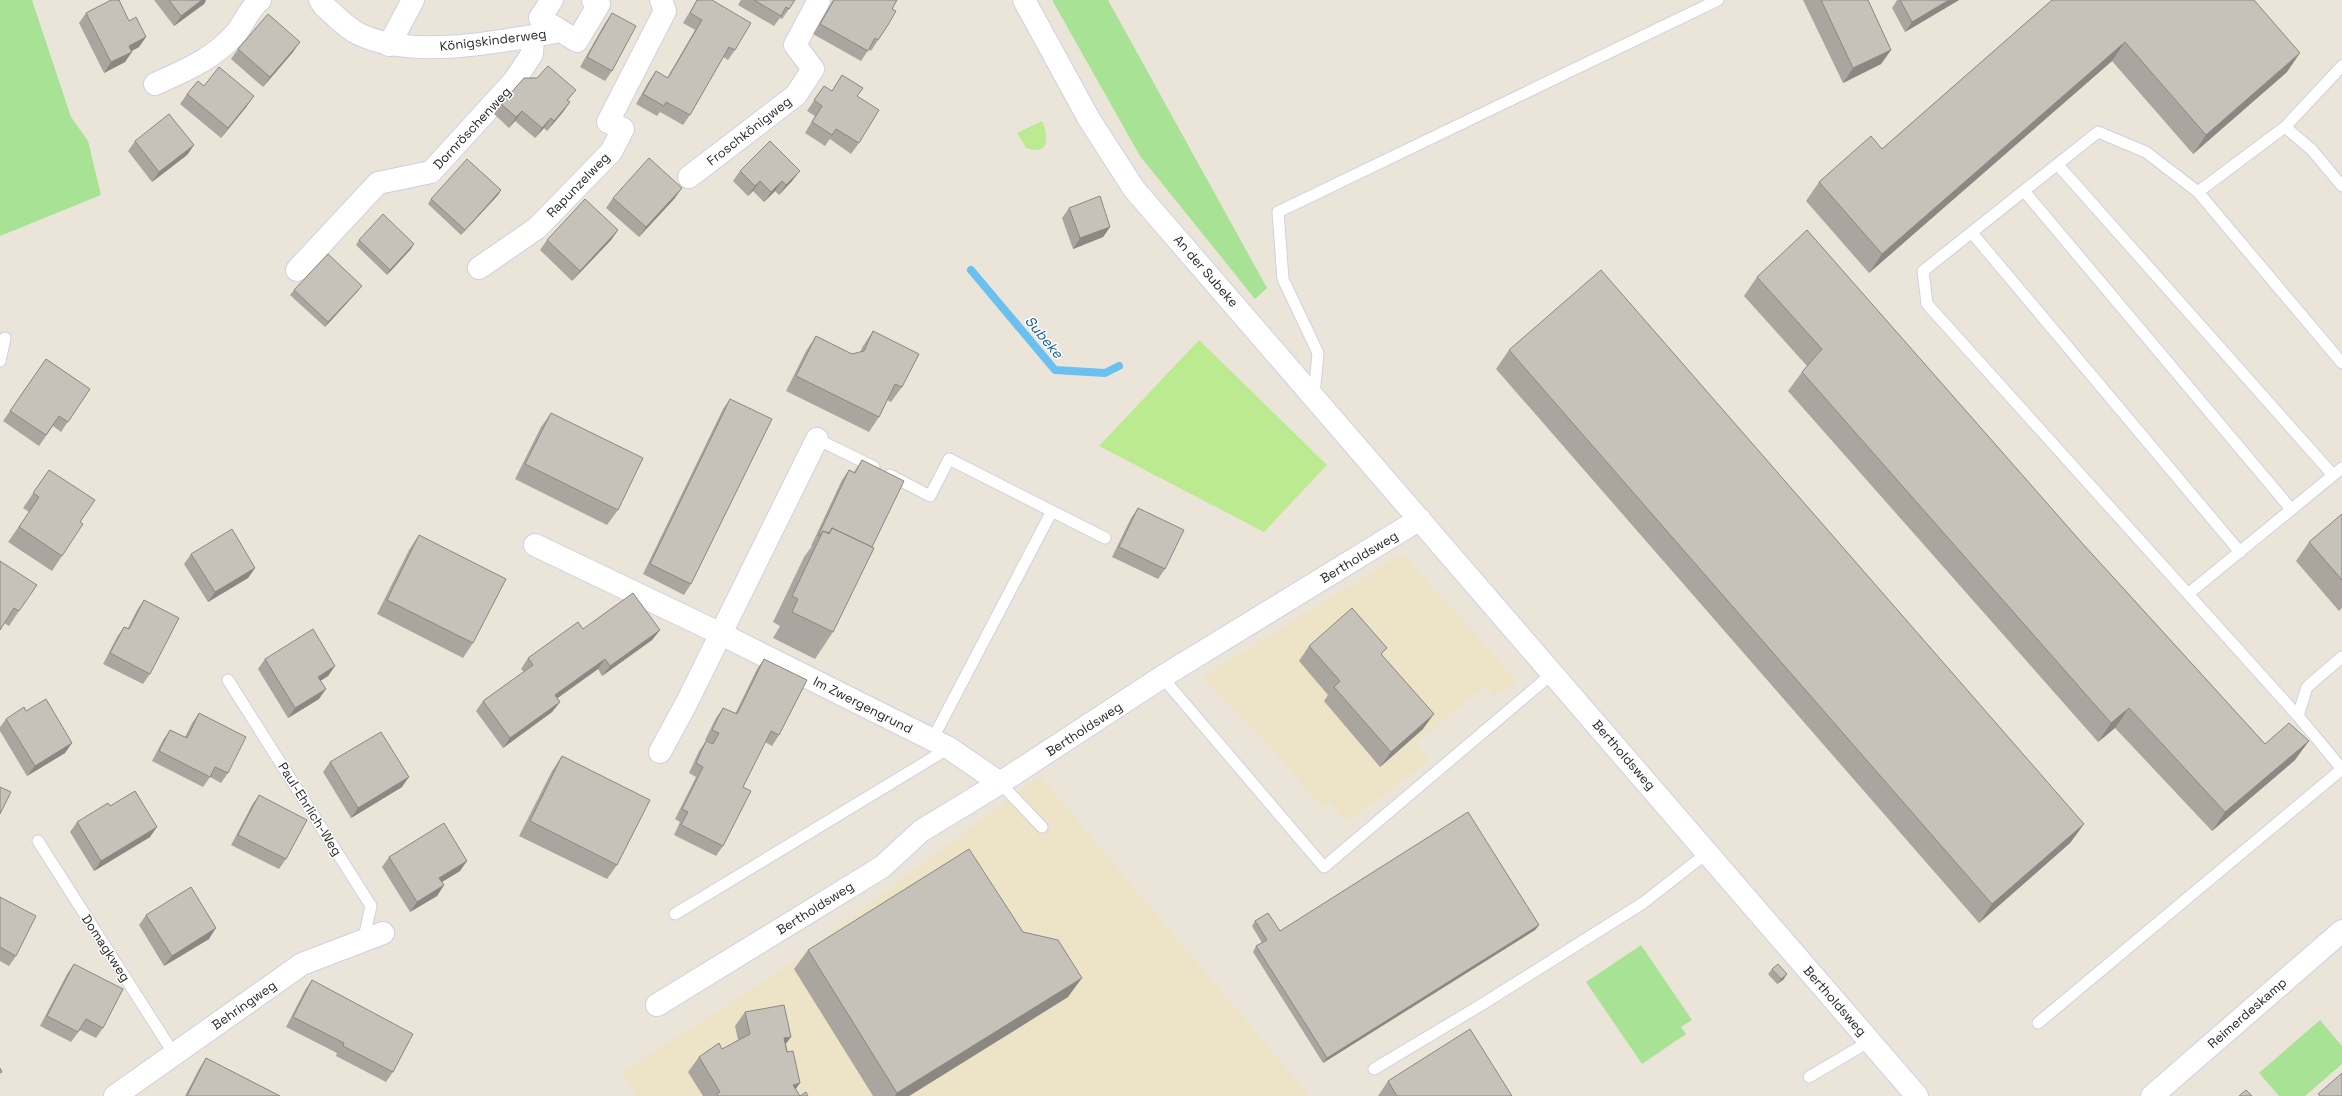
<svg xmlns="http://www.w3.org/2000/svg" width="2342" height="1096" font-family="'Space Grotesk',sans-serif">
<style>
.education{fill:#ede4c8}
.green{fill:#a8e295}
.pitch{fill:#bcea90}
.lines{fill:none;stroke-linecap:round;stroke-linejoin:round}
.stream{stroke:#6ac0ee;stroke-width:8}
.lane-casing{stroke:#ced0e1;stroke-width:13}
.street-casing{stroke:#ced0e1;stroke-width:24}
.secondary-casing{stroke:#ced0e1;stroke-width:24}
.lane{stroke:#fff;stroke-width:11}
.street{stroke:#fff;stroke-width:22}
.secondary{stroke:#fff;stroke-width:22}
.wall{fill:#aaa69f}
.shaded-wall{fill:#8b8782}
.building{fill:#c6c1b9;stroke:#8b8782}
.labels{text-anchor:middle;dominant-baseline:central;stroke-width:3;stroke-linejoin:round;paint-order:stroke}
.street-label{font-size:13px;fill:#282828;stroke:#fff}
.water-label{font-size:14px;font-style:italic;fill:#0d5c97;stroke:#fff}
</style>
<rect width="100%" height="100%" fill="#ebe5d9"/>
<path class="education" d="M1403,553L1518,682L1494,696L1485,686L1416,744L1430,761L1347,822L1329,802L1322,808L1280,758L1202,677Z
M1040,776L1310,1096H637L622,1072L774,975Z"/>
<path class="green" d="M0,0H32L71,117L88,141L101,195L0,236Z
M1052,0H1108L1267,288L1255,299L1140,156Z
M1641,945L1692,1020L1681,1027L1686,1034L1642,1064L1586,982Z
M2320,1020L2342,1046V1064L2305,1096H2279L2259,1073Z"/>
<path class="pitch" d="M1042,121C1049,137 1050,156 1026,148L1017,133Z
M1199,340L1327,465L1264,532L1099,446Z"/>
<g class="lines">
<path class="stream" d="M971,270L1055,370L1105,373L1119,366"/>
<g class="lane-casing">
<path id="lane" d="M2285,127L2342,66
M2058,165L2333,475
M2024,191L2291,509
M2198,192L2342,363
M1972,233L2240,552
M0,361L5,338
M1314,395L1318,353L1283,279L1278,212L1718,0
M817,439L874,467
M890,475L930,496L949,459L1105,538
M2188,594L2342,468
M1162,677L1324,867L1553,673
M228,680L371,906L363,942
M2298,716L1927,304L1923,271L2098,132L2146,152L2198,192L2285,127L2312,150L2342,186
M932,740L1052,511
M2342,769L2298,716L2307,687L2342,657
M1000,783L1042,827
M38,841L174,1054
M675,914L949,748
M2038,1023L2342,769
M1374,1069L1481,1005L1643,903L1707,853
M1809,1077L1870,1041"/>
</g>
<g class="street-casing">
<path id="street" d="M320,0L324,6C334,14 345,27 357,33C411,61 503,41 561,31
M552,0L540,18L577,41L599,4L593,0
M1024,0L1089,119L1134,189L1917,1096
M389,45L413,0
M155,84C186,70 214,59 237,32C245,21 250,8 260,0
M689,177L796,95L813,69L795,45L819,0
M479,268L537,228L611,152L623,129L608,122L665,11L661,0
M297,270L378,183L431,172L514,81L532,54L533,36
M535,545L721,634L949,748L1000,783
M660,752L686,704L817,439
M657,1005L882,867L921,831L1000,783L1162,677L1420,519
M115,1096L302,964L383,933"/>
</g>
<g class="secondary-casing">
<path id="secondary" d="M2152,1096L2342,931"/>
</g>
<use href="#lane" class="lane"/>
<use href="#street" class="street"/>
<use href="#secondary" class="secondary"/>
</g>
<path class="wall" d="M154,0H206L204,4L174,26Z
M697,0H712L735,50L728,60L723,57L690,115L683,125L660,112L657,116L636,104L649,81L656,71L667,78L695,30L683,23Z
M741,0H795L789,9L782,19L780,18L774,26L738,5Z
M833,0H897L892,9L878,40L871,51L869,49L861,61L813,34Z
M1803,0H1868L1891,50L1881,64L1843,83Z
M1897,0H1959L1905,32L1892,8Z
M2052,0L2287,72L2193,154L2112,61L1869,273L1806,201L1819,182L1882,149Z
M86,13L129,21L146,37L139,47L132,51L125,62L104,73L79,23Z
M612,13V71L605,81L580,67L605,23Z
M238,49L293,52L263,87L231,59Z
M842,75L859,143L851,154L830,139L825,146L805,133L815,116L807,111L817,96L824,86L832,91Z
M204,86L247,106L221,138L180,104L187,94Z
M568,101L570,102L563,112L547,131L544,128L535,138L515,121L509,128L494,114L501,104Z
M135,141L194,145L187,155L152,182L128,151Z
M740,171L792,181L779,195L775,191L764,202L753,191L748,196L733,181Z
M501,190L498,195L461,235L428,204L431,199Z
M613,198H675L639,237L606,208Z
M1069,208L1110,227L1103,237L1073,249L1062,218Z
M618,230L611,240L572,281L540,250L547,240Z
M359,240L411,249L387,275L356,245Z
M1757,277L2082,543L2265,744L2295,760L2212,831L2115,728L2098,742L1788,391L1802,372L1807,366L1744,296Z
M294,290L358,291L325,327L290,295Z
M873,331L902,387L891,402L887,400L879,417L869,432L786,391L806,351L816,336L852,354L860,352L863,346Z
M1509,350L2084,824L2070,843L1979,923L1496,369Z
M46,359L90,389L61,432L53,426L39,446L3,421Z
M730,399L691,584L684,595L643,574L723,409Z
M551,413L618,510L607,525L515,479L541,427Z
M862,460L871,547L833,632L815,659L773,638L780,626L773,622L804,557L812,546H811L842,480L849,470L854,472Z
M49,470L80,522L62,556L52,571L8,542L29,512L23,508Z
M1138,508L1165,569L1158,579L1112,557L1131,518Z
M2342,514V608L2339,611L2296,561L2309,542Z
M419,535L473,643L463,658L377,614L409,550Z
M191,554L255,568L248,578L208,602L184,564Z
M0,561L19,611L9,626L4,623Z
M144,600L150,674L143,684L103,664L117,637L124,627L128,628L137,610Z
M583,629L660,630L652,640L602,676L598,669L557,698L560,702L552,712L503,748L476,711L483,701L524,672L521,669L528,658Z
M1309,646L1382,655L1423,729L1380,767L1324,701L1328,695L1299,661Z
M265,659L335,666L328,676L320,681L319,699L288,718L258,669Z
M764,659L779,735L772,746L765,742L743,787L723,846L716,856L674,835L680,822L675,819L696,777L689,773L699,751L706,741L711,744L712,743L705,740L716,718L723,708L735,714L757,669Z
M199,713L228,773L221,783L210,777L203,787L152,761L163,740L170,730L185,737L192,723Z
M6,719L72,743L65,753L27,776L0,731V727Z
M562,756L617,865L607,879L519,836L552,771Z
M330,762L402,787L351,818L323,772Z
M259,795L286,859L279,869L231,845L252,805Z
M110,806L150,837L94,871L70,832L77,822Z
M389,857L460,871L442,882L444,885L437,896L410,912L382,867Z
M0,897L16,956L9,966L0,961Z
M146,915L209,939L164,966L139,925Z
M1255,921L1280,931L1539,925L1535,930L1323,1063L1253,952L1256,946L1262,943L1252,926Z
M1023,932L1068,997L909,1096H873L794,969L808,950Z
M74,964L103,1028L96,1038L80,1030L71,1042L40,1026L67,974Z
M1772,969L1787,974L1783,980L1777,984L1768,974Z
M312,980L393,1072L386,1082L336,1056L337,1053L286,1027L305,990Z
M745,1012L786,1044L796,1090L800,1096H808H703L688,1072L699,1057L722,1049L738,1040L735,1026Z
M206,1058L280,1096H185L199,1069Z
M1388,1081L1512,1096H1378Z"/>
<path class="shaded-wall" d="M202,0H206L204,4L174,26L181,16Z
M1949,0H1959L1905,32L1912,22Z
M146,37L139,47L122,56L129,46Z
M300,42L293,52L263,87L270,77Z
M2125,42L2112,61L1869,273L1882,254Z
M1891,50L1881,64L1843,83L1853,68Z
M132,52L125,62L104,73L111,62Z
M2300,53L2287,72L2193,154L2206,135Z
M576,90L560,110L567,100Z
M254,96L247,106L221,138L228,128Z
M570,102L563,112L547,131L554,121Z
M522,111L515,121L509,128L516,117Z
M551,118L544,128L535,138L542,128Z
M194,145L187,155L152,182L159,172Z
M800,171L792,181L779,195L786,185Z
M760,181L753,191L748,196L755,186Z
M782,181L775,191L764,202L771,192Z
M682,188L675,198L639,237L646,227Z
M501,190L498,195L461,235L465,230Z
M1110,227L1103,237L1073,249L1080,238Z
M618,230L611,240L572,281L580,271Z
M414,244L411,249L387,275L390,270Z
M362,286L358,291L325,327L328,322Z
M255,568L248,578L208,602L215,592Z
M660,630L652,640L602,676L610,666Z
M605,659L598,669L548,705L555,695Z
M335,666L328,676L311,687L318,677Z
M326,689L319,699L288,718L295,708Z
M560,702L552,712L503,748L510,738Z
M2129,708L2115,728L2098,742L2111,723Z
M1434,714L1423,729L1380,767L1391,752Z
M2309,741L2295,760L2212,831L2225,812Z
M72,743L65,753L27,776L35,766Z
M409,777L402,787L351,818L358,808Z
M2084,824L2070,843L1979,923L1992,904Z
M157,827L150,837L94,871L101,861Z
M467,861L460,871L432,888L439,878Z
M444,885L437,896L410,912L417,902Z
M1539,925L1535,930L1323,1063L1327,1058Z
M216,928L209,939L164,966L172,956Z
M1787,974L1783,980L1777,984L1781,979Z
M1082,978L1068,997L909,1096H895L897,1093Z
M791,1037L780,1052L784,1038Z
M800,1083L791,1096L793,1085Z"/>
<path class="building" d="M111,0H119L129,21L136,17L146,37L129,46L132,52L111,62L86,13Z
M169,0H202L181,16Z
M697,0H712L751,23L735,50L729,47L690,115L666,102L664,106L643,94L656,71L668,78L702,20L690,13Z
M754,0H795L789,9L786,7L781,16Z
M834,0H897L892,9L896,11L888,25L878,40L875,38L868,51L820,24Z
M1821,0H1868L1891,50L1853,68Z
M1900,0H1949L1912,22Z
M2052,0H2254L2300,53L2206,135L2125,42L1882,254L1819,182L1871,136L1882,149Z
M612,13L636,26L612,71L587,57Z
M268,14L300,42L270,77L238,49Z
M548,66L576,90L567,100L570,102L554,121L551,118L542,128L522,111L516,117L501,104L524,78H537Z
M219,67L254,96L228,128L187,94L198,81L204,86Z
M842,75L863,88L857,96L879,110L859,143L836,129L832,135L812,122L822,106L814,100L824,86L832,91Z
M169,114L194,145L159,172L135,141Z
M770,141L800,171L786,185L782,181L771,192L760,181L755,186L740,171Z
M649,158L682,188L646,227L613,198Z
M467,159L501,190L465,230L431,199Z
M1100,196L1110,227L1080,238L1069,208Z
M585,199L618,230L580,271L547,240Z
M383,214L414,244L390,270L359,240Z
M1807,230L2082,543L2265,744L2289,723L2309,741L2225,812L2129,708L2111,723L1802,372L1822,349L1757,277Z
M328,254L362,286L328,322L294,290Z
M1601,270L2084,824L1992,904L1509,350Z
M873,331L919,354L902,387L895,384L879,417L796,376L816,336L852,354L864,351Z
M46,359L90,389L68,422L59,416L46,435L10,411Z
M730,399L772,419L691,584L650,564Z
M551,413L643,458L618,510L525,464Z
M862,460L904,481L872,547L832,528L829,533L823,531L819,536H818L849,470L855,473Z
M49,470L95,500L80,522L83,524L62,556L19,527L39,497L33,493Z
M1138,508L1184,530L1165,569L1119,547Z
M2342,514V580L2309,542Z
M832,528L874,548L833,632L792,612L798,599L792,596L823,531L829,534Z
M232,529L255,568L215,592L191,554Z
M419,535L506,579L473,643L387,600Z
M0,561L37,585L19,611L14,608L0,630Z
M633,593L660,630L610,666L605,659L555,695L560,702L510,738L483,701L533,665L528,658L578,622L583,629Z
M144,600L179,618L150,674L110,653L124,627L129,629Z
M1352,608L1387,648L1381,654L1434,714L1391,752L1334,687L1340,681L1309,646Z
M313,629L335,666L318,677L326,689L295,708L265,659Z
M764,659L807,680L779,735L771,731L743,787L751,791L723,846L681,825L688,812L682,809L703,767L696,763L706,741L713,744L719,733L712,730L723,708L737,714Z
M46,699L72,743L35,766L6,719L24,707L26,711Z
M199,713L246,737L228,773L215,767L210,777L159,751L170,730L187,738Z
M381,732L409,777L358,808L330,762Z
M562,756L650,800L617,865L530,821Z
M0,787L11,792L0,814Z
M135,791L157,827L101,861L77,822L108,803L110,806Z
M259,795L307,820L286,859L238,835Z
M1468,812L1539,925L1327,1058L1256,946L1267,940L1255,921L1268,913L1280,931Z
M444,823L467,861L439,878L444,885L417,902L389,857Z
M969,849L1023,932L1058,940L1082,978L897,1093L808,950Z
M191,887L216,928L172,956L146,915Z
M0,897L36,916L16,956L0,947Z
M74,964L123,989L103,1028L86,1019L78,1032L47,1016Z
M1778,964L1787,974L1781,979L1772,969Z
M312,980L413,1034L393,1072L343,1046L344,1043L293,1017Z
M784,1005L791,1037L784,1038L787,1052L793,1051L800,1083L793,1085L800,1096L806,1092L808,1096H718L717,1094L720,1092L699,1057L719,1043L722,1049L750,1034L745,1012Z
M1470,1029L1512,1096H1397L1388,1081Z
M206,1058L280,1096H187Z
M0,1068L2,1072L0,1073Z
M2342,1073V1096H2320L2318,1094Z
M2246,1090L2252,1096H2239Z"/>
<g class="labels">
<g class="street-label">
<text transform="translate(493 40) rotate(-7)">Königskinderweg</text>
<text transform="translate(472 128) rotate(-47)">Dornröschenweg</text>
<text transform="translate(749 131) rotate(-38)">Froschkönigweg</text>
<text transform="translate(578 185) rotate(-46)">Rapunzelweg</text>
<text transform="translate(1206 271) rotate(49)">An der Subeke</text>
<text transform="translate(1359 557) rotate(-31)">Bertholdsweg</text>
<text transform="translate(863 705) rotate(27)">Im Zwergengrund</text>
<text transform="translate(1084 729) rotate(-33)">Bertholdsweg</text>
<text transform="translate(1624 755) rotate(49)">Bertholdsweg</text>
<text transform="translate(310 809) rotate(58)">Paul-Ehrlich-Weg</text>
<text transform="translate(815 908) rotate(-32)">Bertholdsweg</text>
<text transform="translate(106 948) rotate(57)">Domagkweg</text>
<text transform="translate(1835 1001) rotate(49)">Bertholdsweg</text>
<text transform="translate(244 1005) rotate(-35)">Behringweg</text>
<text transform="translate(2247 1013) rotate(-41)">Reimerdeskamp</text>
</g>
<g class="water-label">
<text transform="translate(1044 337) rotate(50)">Subeke</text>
</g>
</g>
</svg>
